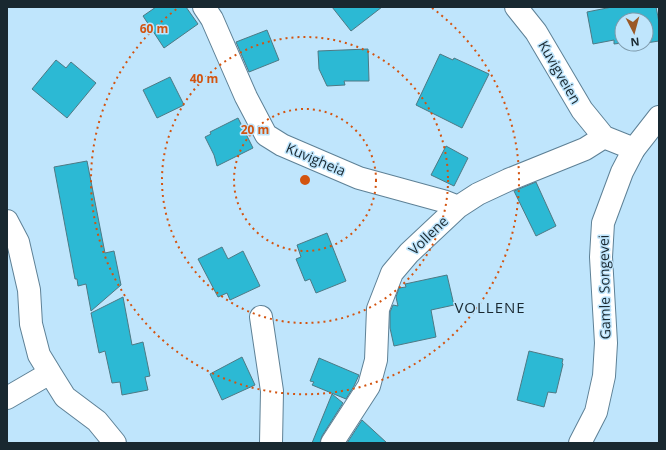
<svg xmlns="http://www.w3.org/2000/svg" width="666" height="450" font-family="'Open Sans',sans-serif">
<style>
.building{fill:#2cb9d4;stroke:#4e7984}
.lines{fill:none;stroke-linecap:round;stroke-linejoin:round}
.minor-casing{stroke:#5e8196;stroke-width:24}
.secondary-casing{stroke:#5e8196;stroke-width:24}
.minor{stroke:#fff;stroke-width:22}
.secondary{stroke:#fff;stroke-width:22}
.ring{fill:none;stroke:#d35410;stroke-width:2;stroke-dasharray:2 4}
.labels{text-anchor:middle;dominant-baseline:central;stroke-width:3;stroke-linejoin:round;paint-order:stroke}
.street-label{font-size:14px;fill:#192830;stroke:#bfe5fc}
.neighbourhood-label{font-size:15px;letter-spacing:1px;fill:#192830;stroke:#bfe5fc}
.centre{fill:#d35410;stroke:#bfe5fc;stroke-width:2}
.ring-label{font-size:12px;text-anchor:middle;font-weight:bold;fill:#d35410;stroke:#bfe5fc;stroke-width:3;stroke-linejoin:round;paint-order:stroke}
</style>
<rect width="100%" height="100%" fill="#bfe5fc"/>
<path class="building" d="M156,7H186L198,24L164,48L143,16Z
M332,7H382L351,31Z
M612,7H656L659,22V41L646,43V20H622V43L614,44V40L593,44L587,12Z
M267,30L279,60L249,72L236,42Z
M368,49L369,81H344L345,85L327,86L319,69L318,51Z
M440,54L453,60L454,58L489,74L462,128L416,105Z
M56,60L66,68L71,62L96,83L67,118L32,89Z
M170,77L184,105L157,118L143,90Z
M238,118L253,148L217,166L214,155L205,137L211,134L210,132Z
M446,146L468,158L454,186L431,175Z
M87,161L105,253L114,251L121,285L91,311L86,284L78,286L77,279H75L54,167Z
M536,182L556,226L536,236L514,191Z
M327,233L346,281L316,293L310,279L305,281L296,259L301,257L297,245Z
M222,247L228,259L243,251L260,286L230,300L227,293L218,297L198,259Z
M447,275L454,305L431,310L436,337L394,346L390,328V312L393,305L398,306L396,297L399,288L406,287L405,284Z
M123,297L132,345L143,342L150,376L145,377L148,390L122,395L120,382L112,383L105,351L99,353L91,313Z
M529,351L563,359L562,363L563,364L556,393L548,392L544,407L517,400Z
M242,357L255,385L222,400L210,374Z
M319,358L359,375L354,386L346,399L312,385L314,382L310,381Z
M332,394L343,403L322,436L320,443H312Z
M362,420L387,443H347Z"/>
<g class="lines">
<g class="minor-casing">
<path id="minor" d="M204,7L212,19L246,97L266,135L282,145L359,178L443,201L458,207
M516,7L536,32L582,110L604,137
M7,221L18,242L29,290L31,324L39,355L50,373
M261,317L272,391L271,443
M7,398L50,373L65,397L97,421L115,443
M332,443L369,386L376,360L378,309L392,273L409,253L458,207L478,194L508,180L585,149L604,137L634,149"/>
</g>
<g class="secondary-casing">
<path id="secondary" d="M580,443L596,412L604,376L606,343L601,257L603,223L622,172L634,149L659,117"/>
</g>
<use href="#minor" class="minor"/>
<use href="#secondary" class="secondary"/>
</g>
<g class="ring">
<circle cx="305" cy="180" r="71"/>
<circle cx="305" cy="180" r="143"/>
<path d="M432 8A214 214 0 1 1 178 8"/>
</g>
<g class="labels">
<g class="street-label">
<text transform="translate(560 72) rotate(60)">Kuvigveien</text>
<text transform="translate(316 159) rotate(23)">Kuvigheia</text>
<text transform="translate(428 235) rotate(-44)">Vollene</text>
<text transform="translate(604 287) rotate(-91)">Gamle Songevei</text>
</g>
<g class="neighbourhood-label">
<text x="490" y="307">VOLLENE</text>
</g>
</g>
<circle cx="305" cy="180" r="6" class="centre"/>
<g class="ring-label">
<text x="154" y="33">60 m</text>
<text x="204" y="83">40 m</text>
<text x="255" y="134">20 m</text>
</g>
<rect width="666" height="450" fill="none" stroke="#192830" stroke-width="16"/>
<g transform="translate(634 32) rotate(174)"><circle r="19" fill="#bfe5fc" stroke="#7d99aa"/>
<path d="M0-3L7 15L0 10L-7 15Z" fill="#9b5927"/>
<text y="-6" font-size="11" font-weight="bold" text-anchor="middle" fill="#192830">N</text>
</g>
</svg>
